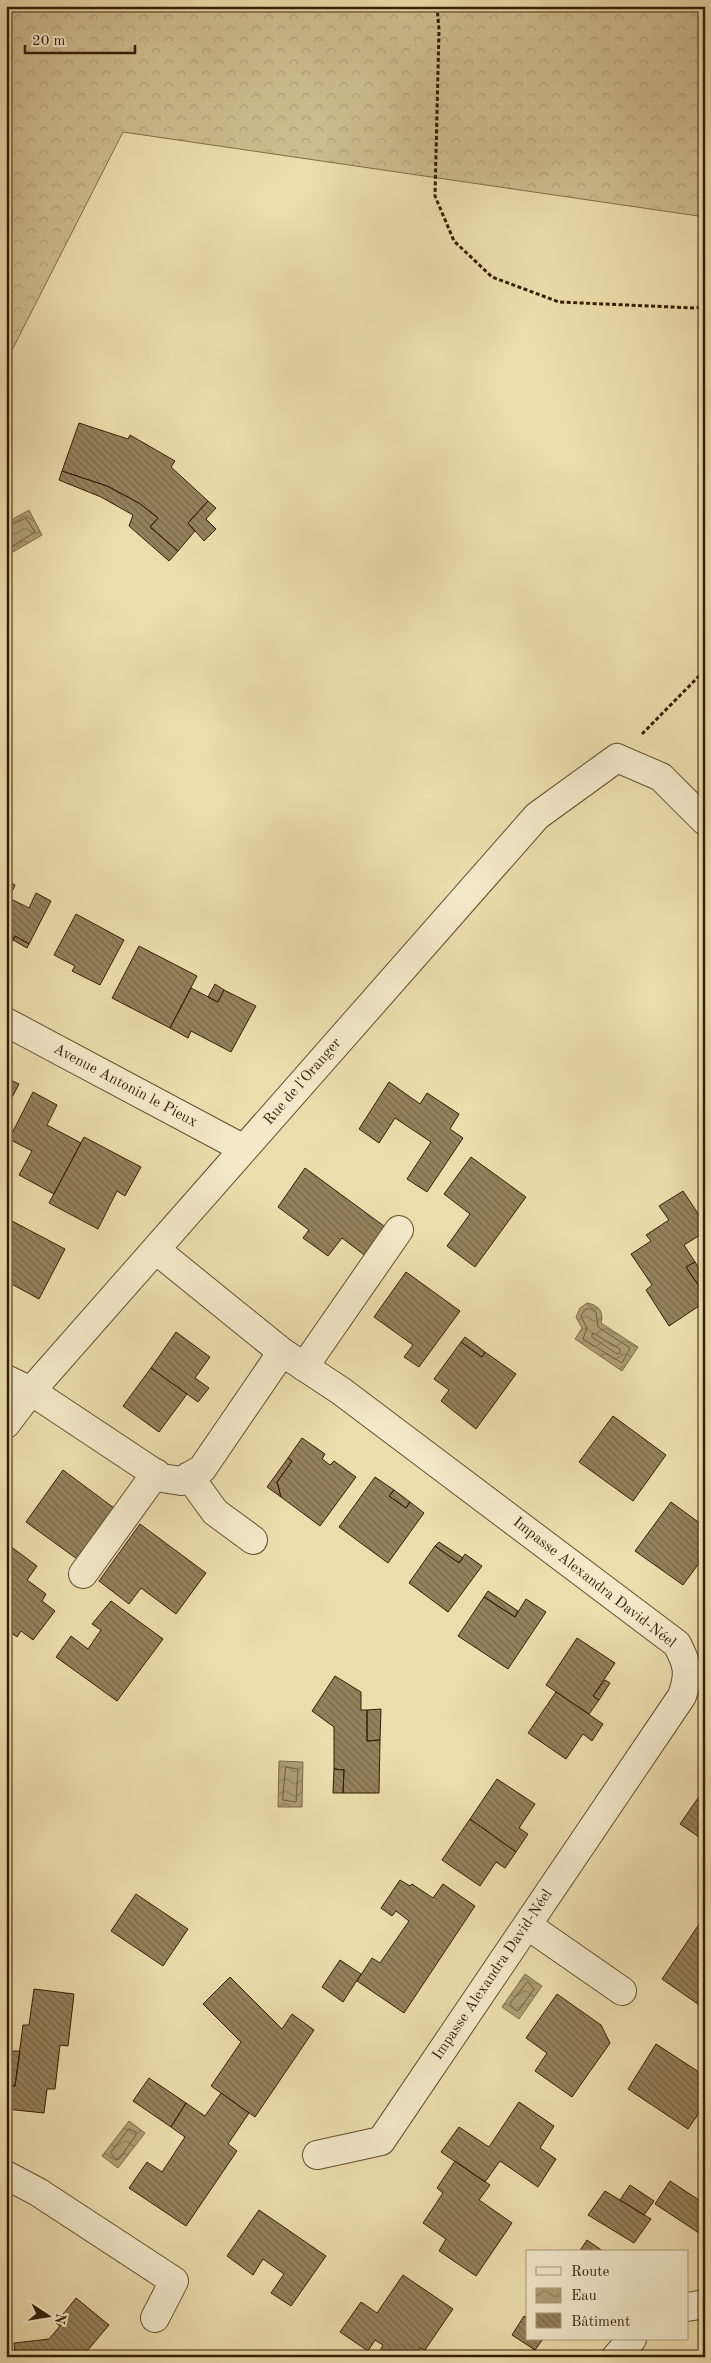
<svg xmlns="http://www.w3.org/2000/svg" width="711" height="2363" font-family="'Old Standard TT',serif">
<style>
.forest{fill:url(#forest-crowns);stroke:#826e4a}
.water{fill:url(#water-waves);stroke:#7e6a48}
.lines{fill:none;stroke-linecap:round;stroke-linejoin:round}
.shore{stroke:#725d3c;stroke-width:1}
.building{fill:url(#building-back-hatch);stroke:#351e05}
.minor-casing{stroke:#634e2f;stroke-width:30}
.path{stroke:#351e05;stroke-width:3;stroke-dasharray:4 2.5;stroke-linecap:butt}
.minor{stroke:#f3e9ca;stroke-width:28}
.labels{text-anchor:middle;dominant-baseline:central;stroke-width:5;stroke-linejoin:round;paint-order:stroke}
.street-label{font-size:15px;fill:#351e05;stroke:#f3e9ca}
</style>
<defs>
<pattern id="forest-crowns" width="20" height="18" patternUnits="userSpaceOnUse" patternTransform="scale(1.25)"><rect width="20" height="18" fill="#cebd90"/><path d="M2 6a3 3 0 1 1 6 0M12 15a3 3 0 1 1 6 0" fill="none" stroke="#b2a27b"/></pattern>
<pattern id="water-waves" width="16" height="10" patternUnits="userSpaceOnUse" patternTransform="scale(1.25)"><rect width="16" height="10" fill="#ae9c74"/><path d="M0 5q4-4 8 0t8 0" fill="none" stroke="#8e7f5d"/></pattern>
<pattern id="building-back-hatch" width="6" height="6" patternUnits="userSpaceOnUse" patternTransform="scale(1.25)"><rect width="6" height="6" fill="#95815c"/><path d="M-1 5l2 2M0 0l6 6M5-1l2 2" fill="none" stroke="#7a694a"/></pattern>
</defs>
<rect width="100%" height="100%" fill="#edddad"/>
<filter id="stains"><feTurbulence type="fractalNoise" baseFrequency=".004" numOctaves="4"/><feColorMatrix values="0 0 0 0 .2 0 0 0 0 .09 0 0 0 0 .02 0 0 0 .5 -.17"/></filter>
<radialGradient id="worn" r=".72"><stop offset=".6" stop-color="#630" stop-opacity="0"/><stop offset="1" stop-color="#630" stop-opacity=".3"/></radialGradient>
<path class="forest" d="M6,6H705V217L123,132L6,362Z"/>
<path class="water" d="M29,510L42,535L6,556V523Z
M587,1303C599,1305 604,1312 601,1323L638,1347L622,1371L575,1339L582,1328L576,1317L580,1308Z
M279,1761L303,1762L302,1807H278Z
M525,1974L542,1986L519,2019L502,2007Z
M129,2121L145,2133L118,2168L102,2156Z"/>
<g class="lines">
<path class="shore" d="M6,527L26,518L35,532L6,550
M586,1309H591L596,1312L598,1327L630,1348L622,1363L583,1339L587,1328L581,1316Z
M593,1333L620,1349V1353L617,1354L592,1337Z
M286,1767L298,1769L296,1802L283,1800Z
M528,1982L534,1989L519,2010L516,2011L510,2004Z
M129,2129L136,2132V2135L119,2159L116,2160L111,2153Z"/>
</g>
<path class="building" d="M79,423L128,439L130,435L175,461L171,467L208,501L188,523L195,531L178,551L150,527L158,518L139,503L107,486L62,471Z
M62,471L107,486L139,503L158,518L150,527L178,551L169,561L129,526L133,515L101,497L59,480Z
M208,501L216,508L206,519L216,529L204,541L188,523Z
M6,880L15,885L9,898L29,908L36,893L51,901L29,944L15,936L10,944L6,942Z
M76,914L124,940L100,985L72,971L75,966L54,955Z
M15,936L29,944L27,948L13,940Z
M139,946L197,976L170,1028L112,998Z
M215,984L224,990L218,1002L208,997Z
M191,988L218,1002L224,990L256,1006L231,1052L191,1031L188,1038L170,1028Z
M6,1078L19,1084L6,1109Z
M389,1082L420,1104L427,1093L459,1114L450,1129L463,1138L427,1192L407,1179L431,1142L395,1118L379,1143L359,1129Z
M33,1092L57,1105L47,1125L81,1143L54,1194L19,1175L32,1151L9,1139Z
M84,1137L141,1167L125,1196L117,1191L98,1229L49,1203Z
M471,1157L526,1197L475,1267L447,1246L470,1214L444,1194Z
M305,1168L388,1229L367,1257L342,1238L328,1256L303,1238L309,1230L278,1207Z
M683,1191L705,1224V1232L684,1245L695,1262L686,1267L705,1295V1302L669,1326L646,1290L652,1285L631,1254L651,1241L646,1235L669,1220L659,1206Z
M10,1220L65,1249L39,1299L6,1281V1227Z
M695,1262L705,1277V1295L686,1267Z
M406,1272L460,1311L419,1367L404,1357L413,1345L374,1317Z
M176,1332L210,1357L195,1378L209,1388L198,1402L151,1368Z
M465,1337L485,1352L482,1357L461,1342Z
M461,1342L482,1357L485,1352L516,1374L476,1429L441,1401L449,1390L434,1379Z
M151,1368L187,1394L159,1432L123,1406Z
M613,1416L666,1455L633,1501L579,1462Z
M302,1438L325,1454L322,1459L330,1465L334,1461L356,1477L320,1526L281,1497L277,1482L292,1461L288,1458Z
M288,1458L292,1461L277,1482L281,1497L267,1487Z
M63,1470L114,1508L77,1559L26,1522Z
M375,1477L394,1490L389,1496L406,1508L410,1502L424,1513L388,1563L339,1527Z
M394,1490L410,1502L406,1508L389,1496Z
M671,1502L705,1527V1555L683,1585L635,1551Z
M140,1524L206,1573L176,1614L141,1588L129,1604L99,1581Z
M439,1542L463,1558L459,1563L435,1546Z
M6,1543L37,1566L27,1580L46,1594L42,1601L55,1611L33,1640L21,1631L17,1637L6,1629Z
M435,1546L459,1563L465,1554L482,1566L448,1612L409,1583Z
M488,1591L518,1611L515,1617L484,1597Z
M484,1597L515,1617L526,1599L546,1612L508,1669L458,1636Z
M111,1601L163,1639L117,1701L56,1657L71,1636L88,1649L101,1630L92,1624Z
M577,1638L615,1663L593,1696L599,1700L589,1714L546,1685Z
M335,1676L361,1692V1710H367V1741L380,1740L379,1793H343L344,1770L334,1769V1727L312,1711Z
M605,1680L610,1683L599,1700L593,1696Z
M556,1692L603,1724L592,1741L583,1734L566,1759L528,1733Z
M381,1709L380,1740L367,1741V1710Z
M334,1769L344,1770L343,1793H333Z
M497,1779L535,1804L519,1828L528,1834L516,1852L470,1819Z
M705,1788V1841L680,1824Z
M470,1819L516,1852L505,1868L496,1862L480,1886L442,1860Z
M400,1880L410,1886L412,1884L433,1898L443,1884L475,1906L404,2013L357,1981L372,1958L380,1963L409,1921L396,1911L392,1916L381,1908Z
M136,1894L188,1929L163,1966L111,1931Z
M704,1917H705V2009L662,1979Z
M340,1960L361,1974L343,2002L322,1987Z
M230,1977L282,2029L292,2014L314,2030L255,2117L211,2086L241,2042L203,2004Z
M34,1989L74,1994L68,2046L60,2045L55,2089H47L44,2113L6,2109V2085L15,2086L23,2025H29Z
M557,1994L601,2025L610,2043L572,2097L535,2071L547,2053L526,2038Z
M656,2044L705,2076V2104L688,2129L628,2089Z
M10,2051H20L15,2086L6,2085Z
M149,2078L186,2103L171,2127L133,2101Z
M221,2093L249,2113L228,2144L237,2151L186,2226L129,2188L147,2162L162,2172L185,2137L171,2127L186,2103L205,2116Z
M519,2102L554,2126L540,2148L556,2159L538,2187L500,2161L485,2182L441,2152L459,2127L489,2147Z
M455,2161L490,2185L479,2200L512,2223L476,2276L439,2251L446,2239L423,2223L443,2193L437,2188Z
M670,2181L705,2204V2224L699,2233L655,2204Z
M630,2185L654,2201L644,2215L620,2200Z
M605,2191L651,2219L634,2243L588,2215Z
M259,2210L326,2256L291,2306L271,2293L284,2274L263,2259L253,2275L227,2256Z
M587,2240L604,2252H579Z
M403,2275L453,2309L425,2350L420,2348L414,2357H377L383,2345L375,2340L368,2351L340,2332L361,2302L377,2313Z
M76,2298L109,2325L82,2357H68L65,2354L63,2357H15L14,2343L49,2339L60,2326L56,2323Z
M524,2316L527,2318V2339H543L535,2350L512,2335Z"/>
<g class="lines">
<g class="minor-casing">
<path id="minor" d="M6,1022L244,1149
M156,1250L282,1352L341,1391L677,1644C688,1665 690,1673 682,1696L381,2141L317,2155
M304,1367L399,1230
M6,1379L31,1391L162,1478L181,1481L202,1469L282,1352
M6,1424L31,1391L537,816L617,758L661,777L705,821
M189,1476L215,1512L253,1540
M83,1574L156,1473
M527,1925L622,1991
M6,2175L38,2192L174,2281L155,2318
M687,2307L705,2304
M616,2357L632,2339"/>
</g>
<path class="path" d="M437,6L439,30L435,196L454,241L492,277L559,302L695,308L705,307
M642,734L705,670"/>
<use href="#minor" class="minor"/>
</g>
<g class="labels">
<g class="street-label">
<text transform="translate(303 1082) rotate(-49)">Rue de l'Oranger</text>
<text transform="translate(125 1086) rotate(28)">Avenue Antonin le Pieux</text>
<text transform="translate(594 1583) rotate(38)">Impasse Alexandra David-Néel</text>
<text transform="translate(493 1975) rotate(-56)">Impasse Alexandra David-Néel</text>
</g>
</g>
<rect width="711" height="2363" fill="none" stroke="#edddad" stroke-width="25"/>
<rect x="8" y="8" width="696" height="2348" fill="none" stroke="#351e05" stroke-width="2.5"/>
<rect x="12" y="12" width="686" height="2338" fill="none" stroke="#351e05"/>
<rect x="526" y="2250" width="162" height="90" fill="#f3e9ca" stroke="#a7987b"/>
<rect x="536" y="2267" width="25" height="8" fill="#f3e9ca" stroke="#a7987b"/>
<text x="571" y="2276" font-size="15" fill="#351e05">Route</text>
<rect x="536" y="2288" width="25" height="15" fill="url(#water-waves)" stroke="#a7987b"/>
<text x="571" y="2300" font-size="15" fill="#351e05">Eau</text>
<rect x="536" y="2313" width="25" height="15" fill="url(#building-back-hatch)" stroke="#a7987b"/>
<text x="571" y="2326" font-size="15" fill="#351e05">Bâtiment</text>
<g transform="translate(48 2316) rotate(102)" stroke="#f3e9ca" stroke-width="4" paint-order="stroke">
<path d="M0-4L9 19L0 12L-9 19Z" fill="#351e05"/>
<text y="-8" font-size="14" font-weight="bold" text-anchor="middle" fill="#351e05">N</text>
</g>
<path d="M25 45v8h110v-8" fill="none" stroke="#351e05" stroke-width="2.5"/>
<text x="32" y="45" font-size="15" fill="#351e05" stroke="#f3e9ca" stroke-width="4" paint-order="stroke">20 m</text>
<rect width="100%" height="100%" filter="url(#stains)"/>
<rect width="100%" height="100%" fill="url(#worn)"/>
</svg>
